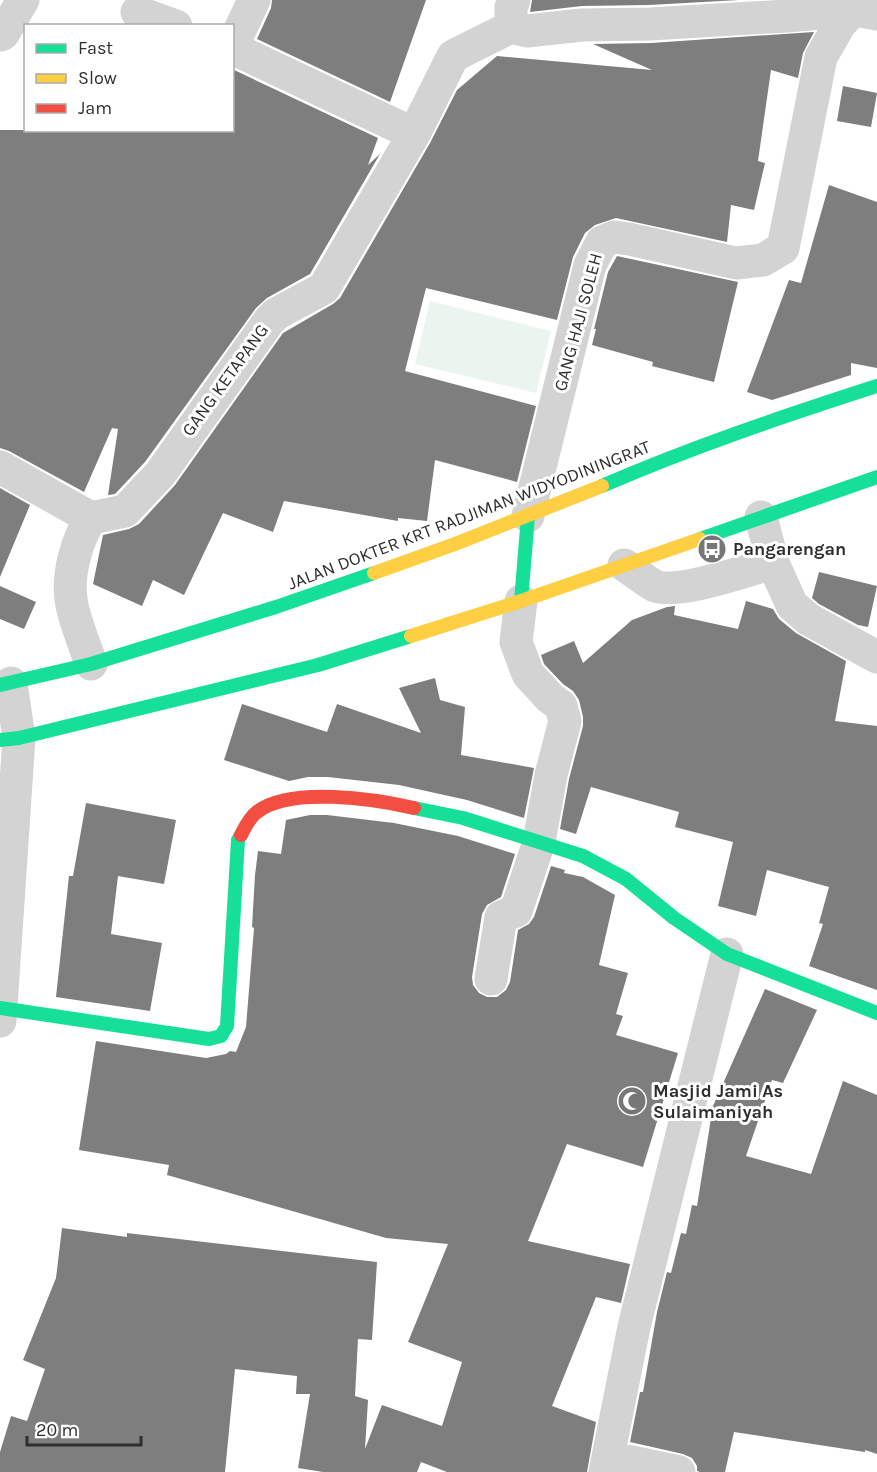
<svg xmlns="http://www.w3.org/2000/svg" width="877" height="1472" font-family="Karla,sans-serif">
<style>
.green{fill:#ecf4f0}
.building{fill:#7e7e7e}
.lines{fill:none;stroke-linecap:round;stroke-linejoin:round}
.street{stroke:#d3d3d3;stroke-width:33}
.fast{stroke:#16e098;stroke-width:14}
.slow{stroke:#ffcf43;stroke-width:14}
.jam{stroke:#f24e42;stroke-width:14}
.labels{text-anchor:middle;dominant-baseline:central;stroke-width:6;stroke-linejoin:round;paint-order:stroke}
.street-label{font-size:18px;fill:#2e2e2e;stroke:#fff}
.poi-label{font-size:18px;font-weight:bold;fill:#2e2e2e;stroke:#fff;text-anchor:start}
</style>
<rect width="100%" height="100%" fill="#fff"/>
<path class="green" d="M430,301L551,331L536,393L415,364Z"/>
<path class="building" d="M272,0H426L390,102L257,39L271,8Z
M532,0H739L649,5L582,6L530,12Z
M814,32L803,53L798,78L771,70L758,161L765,163L754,210L731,205L727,242L616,218L595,225L585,233L573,257L557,320L426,288L405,371L536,406L517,482L435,460L427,521L398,518V521L284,501L273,532L223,513L184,595L153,580L142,606L93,584L103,535L129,529L139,524L175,485L283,333L333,304L340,298L430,143L457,90L497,56L652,70L593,44L651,43Z
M232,69L378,138L368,165L380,154L310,274L267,298L256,308L145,462L115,494L108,495L118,429L112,428L84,492L9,451L0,448V130H232Z
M843,86L877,93L871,127L837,121Z
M829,185L877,202V368L851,363V375L772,400L747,392L789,280L801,283Z
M617,256L738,282L714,382L652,366L653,362L592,345L596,329H594L608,272Z
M0,488L30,505L0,577Z
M819,572L877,586L868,627L858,625L819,604L812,598Z
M0,586L36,602L24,629L0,619Z
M746,601L773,609L779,619L796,633L846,661L835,721L877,726V990L809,966L823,924L819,923L829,887L767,870L756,916L718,906L733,842L675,827L679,812L591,787L576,834L560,829L569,779L583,726V717L579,700L573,691L563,684L544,664L541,655L574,641L583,663L632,620L667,607L675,606L674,615L738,629Z
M435,678L440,700L465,707L461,755L534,768L524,818L467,800L399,785L328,777H308L289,781L224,760L242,704L327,732L337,704L421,733L399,688Z
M86,803L176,820L164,884L118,876L111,934L162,943L150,1011L56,997L69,876H73Z
M310,815H327L394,823L458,836L515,854L501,897L487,905L482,914L472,977L473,985L479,993L487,997H497L506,990L510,982L518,930L529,924L534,917L551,866L565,870L564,873L583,877L615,895L599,965L628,973L616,1014L623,1016L616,1035L678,1053L643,1167L567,1144L528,1241L630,1264L621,1303L596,1297L552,1406L596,1422L587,1472H447L421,1462L417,1472H323L298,1468L310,1394H296L297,1376L235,1369L225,1472H0V1452L11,1416L27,1421L45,1369L23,1360L56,1278L62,1228L127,1237V1233L377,1262L372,1340L358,1339L355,1396L368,1400L365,1449L382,1405L442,1426L462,1362L408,1342L448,1244L386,1238L167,1175L169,1165L79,1150L96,1041L206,1058L226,1054L230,1051L236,1052L246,1027L254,928L252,927L255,875L258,851L281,854L286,820Z
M765,989L817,1010L783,1083L772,1080L746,1156L811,1174L843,1081L877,1095V1454L865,1450V1452L734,1432L725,1472H700L697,1471V1466L692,1458L683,1454L630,1442L640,1392H643L657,1312L667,1272L671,1273L681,1233L686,1234L692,1205L697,1206L713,1106Z"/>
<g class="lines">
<path class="street" d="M137,12L176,26
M511,27L527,31L582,25L650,24L787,16L853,10L877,14
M0,35L3,34L23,0
M232,47L254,0
M232,48L414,134
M0,467L91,518
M528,516L590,265L602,242L614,237L629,239L736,263L763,260L783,248L821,57L840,24L853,10
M761,517L773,563L792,605L808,619L877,657
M624,565C634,571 645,581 655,586C678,595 748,570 773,563
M91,664C85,645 76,625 72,605C66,578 76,541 91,518L125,511L160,474L269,321L276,314L324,288L414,134L453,56L511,27V7L514,0
M491,979L501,917L516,911L539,842L551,775L565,721L561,706L550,698L528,674L516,642L521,601
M0,1021L19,738L11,683
M608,1457L679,1472
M605,1472L634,1327L727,954"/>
<path class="fast" d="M602,486C692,447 784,416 877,386
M700,539L877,477
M521,601L528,516
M0,685L91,664L276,607L374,573
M0,740L19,738L318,665L411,636
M414,808L463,818L583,856L626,879L674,918L727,954L877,1013
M0,1008L209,1039L221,1036L227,1026L238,840L241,835"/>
<path class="slow" d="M374,573L455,544L602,486
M411,636L521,601L700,539"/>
<path class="jam" d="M241,835C245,827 250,817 257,812C290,786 375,799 414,808"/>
</g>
<defs>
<g id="bus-disc" transform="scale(1.5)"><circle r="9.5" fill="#777" stroke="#fff"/><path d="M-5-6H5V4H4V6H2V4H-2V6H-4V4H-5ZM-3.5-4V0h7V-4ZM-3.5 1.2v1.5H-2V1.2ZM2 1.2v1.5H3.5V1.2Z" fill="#fff"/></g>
<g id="mosque-disc" transform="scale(1.5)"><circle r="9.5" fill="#777" stroke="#fff"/><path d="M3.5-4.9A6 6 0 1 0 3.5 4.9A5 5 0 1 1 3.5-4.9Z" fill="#fff"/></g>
</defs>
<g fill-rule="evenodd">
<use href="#bus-disc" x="712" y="549"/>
<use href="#mosque-disc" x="632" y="1101"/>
</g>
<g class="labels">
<g class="street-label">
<text transform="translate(578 322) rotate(-75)">GANG HAJI SOLEH</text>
<text transform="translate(225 380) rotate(-54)">GANG KETAPANG</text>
<text transform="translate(469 515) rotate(-21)">JALAN DOKTER KRT RADJIMAN WIDYODININGRAT</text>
</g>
<g class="poi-label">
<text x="733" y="549">Pangarengan</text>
<text x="653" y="1091">Masjid Jami As<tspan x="653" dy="21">Sulaimaniyah</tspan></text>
</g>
</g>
<rect x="24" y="24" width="210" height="108" fill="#ffffff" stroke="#ababab" stroke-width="1.5"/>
<rect x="36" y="44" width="30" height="9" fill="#16e098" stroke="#ababab" stroke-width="1.5"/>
<text x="78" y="54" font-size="18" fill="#2e2e2e">Fast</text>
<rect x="36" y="74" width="30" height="9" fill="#ffcf43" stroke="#ababab" stroke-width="1.5"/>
<text x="78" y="84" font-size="18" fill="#2e2e2e">Slow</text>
<rect x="36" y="104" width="30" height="9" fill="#f24e42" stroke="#ababab" stroke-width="1.5"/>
<text x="78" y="114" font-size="18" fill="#2e2e2e">Jam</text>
<path d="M27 1436v9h114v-9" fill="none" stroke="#2e2e2e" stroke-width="3"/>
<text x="36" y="1436" font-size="18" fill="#2e2e2e" stroke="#ffffff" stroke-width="4.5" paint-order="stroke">20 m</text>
</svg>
